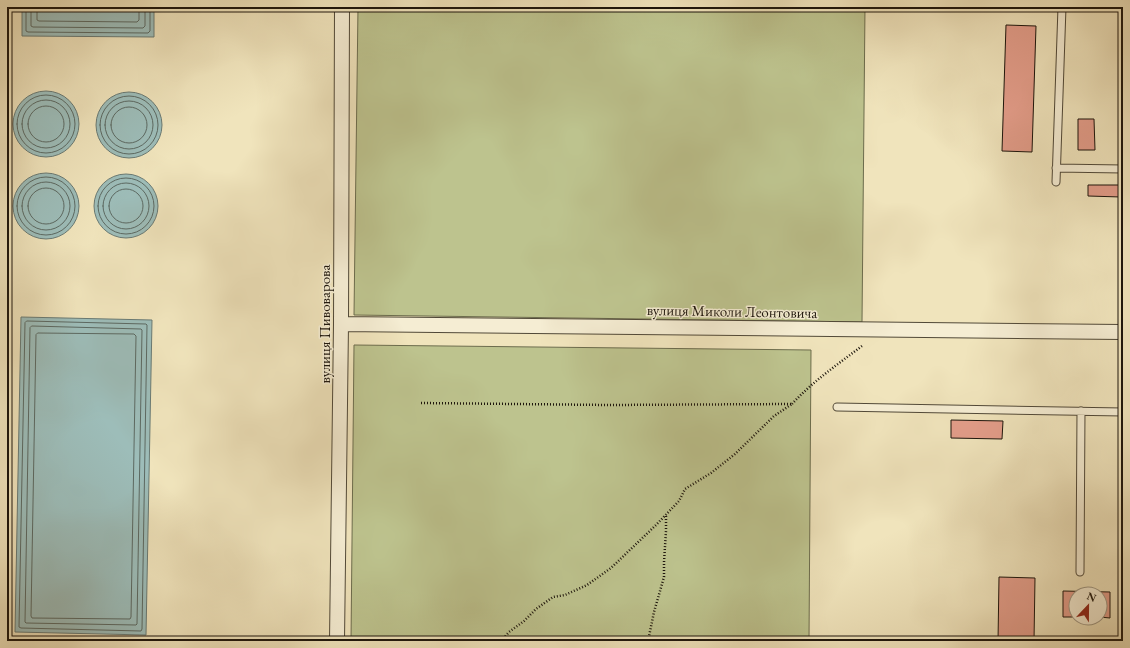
<svg xmlns="http://www.w3.org/2000/svg" width="1130" height="648" font-family="'EB Garamond',serif">
<style>
.green{fill:#bdc38e;stroke:#6c6c4d}
.water{fill:#9dbdb9;stroke:#697a74}
.lines{fill:none;stroke-linecap:round;stroke-linejoin:round}
.shore{stroke:#5c6962;stroke-width:1}
.building{fill:#e39d8a;stroke:#1c150c}
.service-casing{stroke:#514938;stroke-width:9}
.minor-casing{stroke:#514938;stroke-width:16}
.path{stroke:#1c150c;stroke-width:2.5;stroke-dasharray:1 2;stroke-linecap:butt}
.service{stroke:#f5edd3;stroke-width:7}
.minor{stroke:#f5edd3;stroke-width:14}
.labels{text-anchor:middle;dominant-baseline:central;stroke-width:3;stroke-linejoin:round;paint-order:stroke}
.street-label{font-size:15px;fill:#1c150c;stroke:#f5edd3}
</style>
<rect width="100%" height="100%" fill="#f0e4bc"/>
<filter id="stains"><feTurbulence type="fractalNoise" baseFrequency=".005" numOctaves="4"/><feColorMatrix values="0 0 0 0 .2 0 0 0 0 .09 0 0 0 0 .02 0 0 0 .5 -.17"/></filter>
<radialGradient id="worn" r=".72"><stop offset=".6" stop-color="#630" stop-opacity="0"/><stop offset="1" stop-color="#630" stop-opacity=".3"/></radialGradient>
<path class="green" d="M358,7H865L862,322L354,315Z
M354,345L811,350L809,641H351Z"/>
<path class="water" d="M22,7H154V37L22,36Z
M13 124a33 33 0 1 1 66 0a33 33 0 1 1-66 0Z
M96 125a33 33 0 1 1 66 0a33 33 0 1 1-66 0Z
M13 206a33 33 0 1 1 66 0a33 33 0 1 1-66 0Z
M94 206a32 32 0 1 1 64 0a32 32 0 1 1-64 0Z
M21,317L152,320L146,635L15,632Z"/>
<g class="lines">
<path class="shore" d="M26,7V31L28,32L148,33L150,31V7
M31,7V26L33,27L143,28L145,26V7
M37,7V20L39,21L137,22L139,20V7
M17 124a29 29 0 1 1 58 0a29 29 0 1 1-58 0Z
M100 125a29 29 0 1 1 58 0a29 29 0 1 1-58 0Z
M22 124a24 24 0 1 1 48 0a24 24 0 1 1-48 0Z
M105 125a24 24 0 1 1 48 0a24 24 0 1 1-48 0Z
M28 124a18 18 0 1 1 36 0a18 18 0 1 1-36 0Z
M111 125a18 18 0 1 1 36 0a18 18 0 1 1-36 0Z
M17 206a29 29 0 1 1 58 0a29 29 0 1 1-58 0Z
M98 206a28 28 0 1 1 56 0a28 28 0 1 1-56 0Z
M22 206a24 24 0 1 1 48 0a24 24 0 1 1-48 0Z
M103 206a23 23 0 1 1 46 0a23 23 0 1 1-46 0Z
M28 206a18 18 0 1 1 36 0a18 18 0 1 1-36 0Z
M109 206a17 17 0 1 1 34 0a17 17 0 1 1-34 0Z
M27,321L146,324L147,325L142,629L141,631L21,628L19,627L25,323Z
M32,326L141,329L142,330L137,624L136,625L26,623L25,622L30,328Z
M38,333L134,334L136,336L131,617L130,619L32,618L31,616L36,335Z"/>
</g>
<path class="building" d="M1006,25L1036,26L1032,152L1002,151Z
M1078,119H1094L1095,150H1078Z
M1088,185H1121V197L1088,196Z
M951,420L1003,421L1002,439L951,438Z
M999,577L1035,578L1034,641H998Z
M1063,591L1110,592V618L1100,617V594H1076V617H1063Z"/>
<g class="lines">
<g class="service-casing">
<path id="service" d="M1056,168L1123,169
M1056,182L1062,7
M837,407L1123,412
M1080,572L1081,411"/>
</g>
<g class="minor-casing">
<path id="minor" d="M341,324L1123,332
M337,641L341,324L342,7"/>
</g>
<path class="path" d="M421,403L609,405L792,404L774,416L735,454L711,473L685,489L679,501L656,525L611,568L587,585L565,595L553,597L536,609L524,621L509,632L501,641
M792,404C812,382 838,364 862,346
M648,641L654,612L664,577V562L666,531V514"/>
<use href="#service" class="service"/>
<use href="#minor" class="minor"/>
</g>
<g class="labels">
<g class="street-label">
<text transform="translate(732 311) rotate(1)">вулиця Миколи Леонтовича</text>
<text transform="translate(324 324) rotate(-90)">вулиця Пивоварова</text>
</g>
</g>
<rect width="1130" height="648" fill="none" stroke="#f0e4bc" stroke-width="24"/>
<rect x="8" y="8" width="1114" height="632" fill="none" stroke="#1c150c" stroke-width="2"/>
<rect x="12" y="12" width="1106" height="624" fill="none" stroke="#1c150c"/>
<g transform="translate(1088 606) rotate(22)"><circle r="19" fill="#f5edd3" stroke="#9e9783"/>
<path d="M0-3L7 15L0 10L-7 15Z" fill="#8f2418"/>
<text y="-6" font-size="11" font-weight="bold" text-anchor="middle" fill="#1c150c">N</text>
</g>
<rect width="100%" height="100%" filter="url(#stains)"/>
<rect width="100%" height="100%" fill="url(#worn)"/>
</svg>
